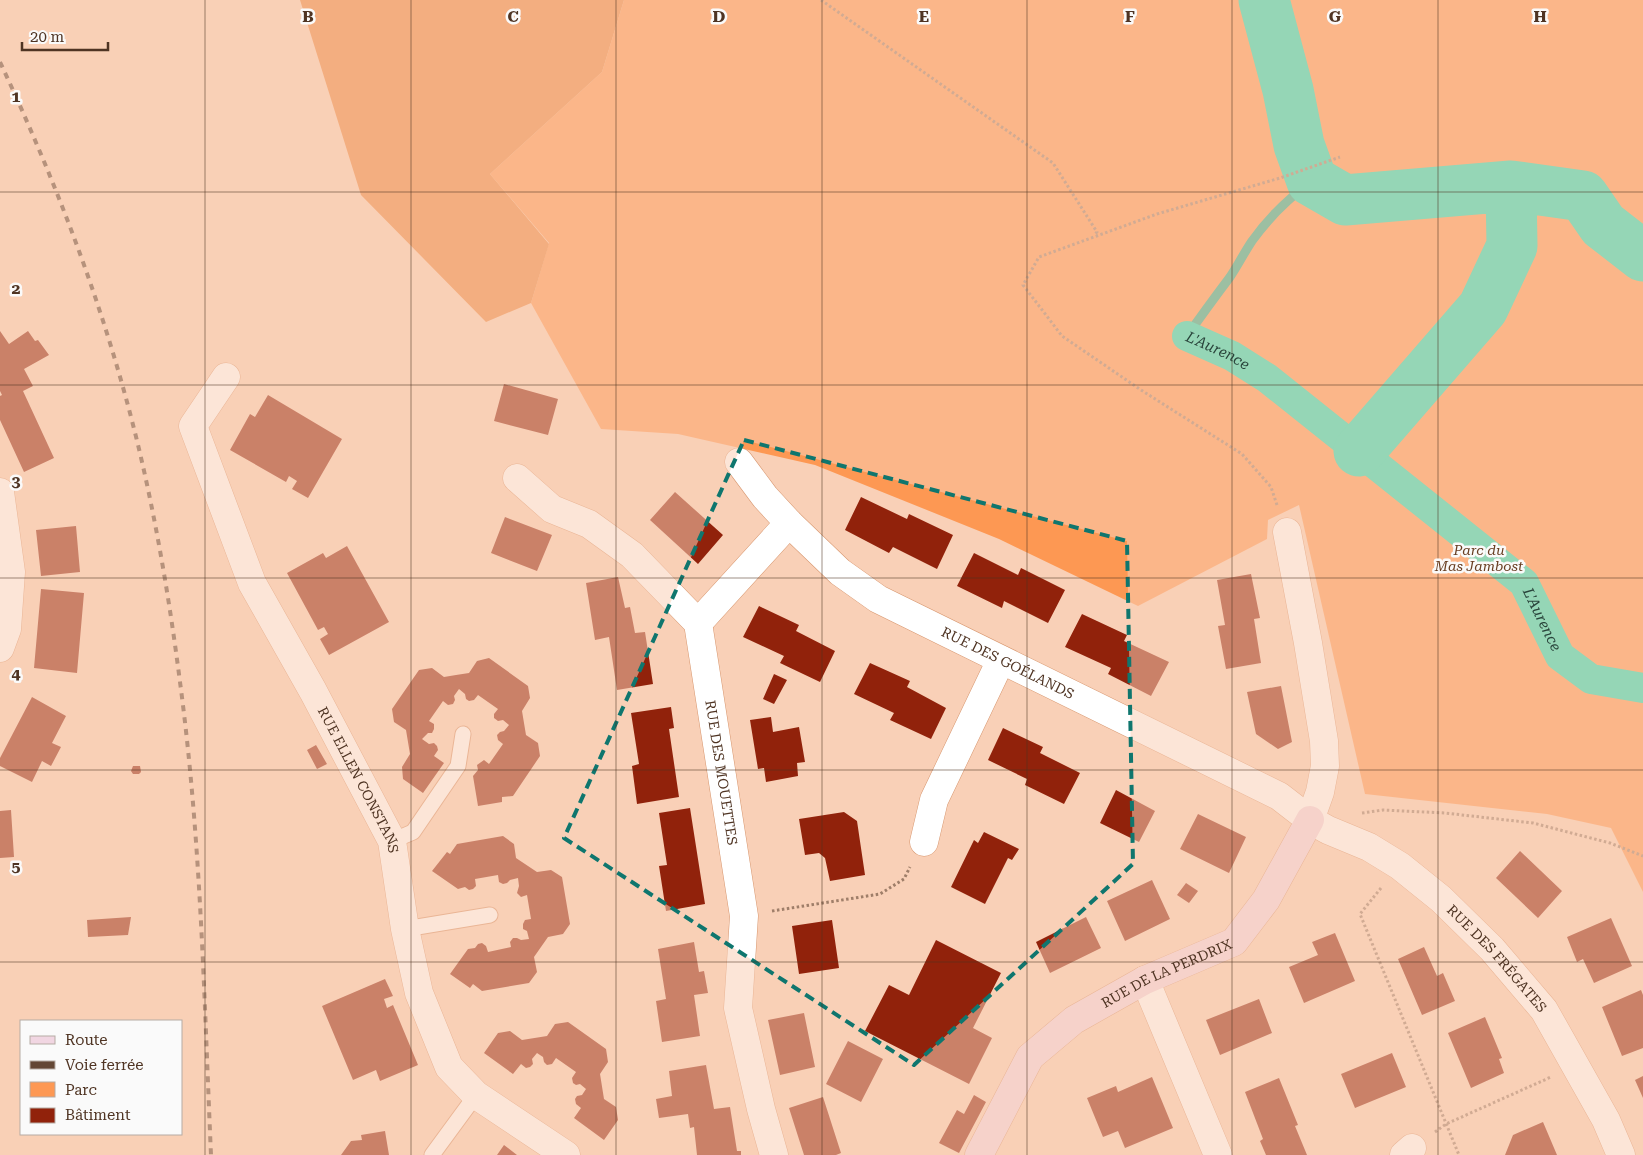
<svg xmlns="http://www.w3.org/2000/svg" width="1643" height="1155" font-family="'Roboto Serif',serif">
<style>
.green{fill:#fd9853}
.forest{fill:#ec863e}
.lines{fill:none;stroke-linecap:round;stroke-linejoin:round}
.stream{stroke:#2baa89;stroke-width:9}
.canal{stroke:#1bddb5;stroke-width:30}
.river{stroke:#1bddb5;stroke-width:51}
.building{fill:#91220b}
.lane-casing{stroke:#d7966e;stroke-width:17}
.street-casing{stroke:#d7966e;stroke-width:29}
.secondary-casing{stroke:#d7966e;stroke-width:29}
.path{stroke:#9f7e69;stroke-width:3;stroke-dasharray:2.5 2.5;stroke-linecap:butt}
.lane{stroke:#fff;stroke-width:15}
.street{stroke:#fff;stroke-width:28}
.secondary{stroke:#f1d6e2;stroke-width:28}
.rail{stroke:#644735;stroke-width:4;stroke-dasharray:6 6;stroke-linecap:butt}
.marked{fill:none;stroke:#0f766e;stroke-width:4;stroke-dasharray:10 6;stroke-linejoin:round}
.grid{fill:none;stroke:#4f3423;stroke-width:1;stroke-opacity:0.55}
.labels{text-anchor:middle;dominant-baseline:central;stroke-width:5;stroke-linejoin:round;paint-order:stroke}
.park-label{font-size:14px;font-style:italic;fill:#683e22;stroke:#fafafa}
.street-label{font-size:14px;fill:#4f3423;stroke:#fafafa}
.water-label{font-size:15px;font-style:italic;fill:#29443b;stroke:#fafafa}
.grid-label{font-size:16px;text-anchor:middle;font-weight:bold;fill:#4f3423;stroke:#fafafa;stroke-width:5;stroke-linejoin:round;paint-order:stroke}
</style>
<rect width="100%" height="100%" fill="#f9d0b7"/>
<path class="green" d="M624,0H1643V892L1611,828L1547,814L1365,794L1299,505L1268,520L1267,539L1138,606L999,539L815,465L678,434L601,429L531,303L549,243L490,174L602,72Z"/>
<path class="forest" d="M300,0H624L602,72L490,174L549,244L531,303L486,322L361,195Z"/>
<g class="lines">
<path class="stream" d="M1639,253L1643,247
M1187,336C1201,316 1215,297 1230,277C1238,265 1244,253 1252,241C1269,217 1289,198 1312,181"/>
<path class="canal" id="s1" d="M1187,336L1232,356L1267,378L1524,583L1560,656L1591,679L1643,688"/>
<path class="river" d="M1264,0L1288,90L1299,145L1312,181L1345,200L1511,186L1583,196L1603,225L1643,256
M1359,451L1483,308L1512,246L1511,186"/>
</g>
<path class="building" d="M0,331L9,344L28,331L35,341L38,340L49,355L24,369L33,386L23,391L54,458L24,472L0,420V396L2,395L0,391Z
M504,384L558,399L548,435L494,421Z
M268,395L342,439L308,498L292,489L297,481L289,476L286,482L230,450L250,414L255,417Z
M675,492L723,535L698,564L650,520Z
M861,497L907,519L909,514L953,535L937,569L893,547L889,553L845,530Z
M505,517L552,535L537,571L491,553Z
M76,526L80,572L41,576L36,530Z
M347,546L389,622L329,655L320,639L328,634L324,627L318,630L287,573L323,553L326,558Z
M974,553L1018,575L1021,568L1065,590L1048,623L1004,601L1002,608L957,586Z
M1251,574L1260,618L1254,619L1261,663L1226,669L1218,626L1225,625L1217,580Z
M618,577L625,608L630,607L635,633L645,632L653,684L617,690L609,637L595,640L586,583Z
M41,589L84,593L77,673L34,668Z
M759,606L799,625L796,631L835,651L820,682L780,663L784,656L743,637Z
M1082,614L1127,635L1124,641L1169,662L1151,696L1108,674L1111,668L1065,647Z
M489,658L528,686L530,698L522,711L526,735L538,743L540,756L513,796L502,797V802L478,806L473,776L478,770L477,765L484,760L489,764L503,744L498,740L497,735L500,732L504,731L509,725L503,720L498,721L494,718V714L498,709L478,695L474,700L469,701L466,699L465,694L459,689L454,696L455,700L453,704L448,705L443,701L429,721L434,724V729L432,733H428L422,739L429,744L434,743L437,746L438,750L434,756L444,763L423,793L403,779L402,767L410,754L406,730L394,722L392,709L419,670L432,668L444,677L456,675L469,673L477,661Z
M870,663L910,681L907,687L946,708L931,739L890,720L894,713L854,694Z
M774,674L787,680L774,704L763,699Z
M1281,686L1292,742L1278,749L1256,734L1247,692Z
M32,697L66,716L52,743L61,747L51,766L42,761L32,782L0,766V758Z
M671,707L674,728L669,729L679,797L637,804L632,766L639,764L631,713Z
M771,717L773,732L799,727L805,762L797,763L798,776L766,782L764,768L758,769L750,720Z
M1003,728L1043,747L1040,753L1080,773L1064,804L1025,785L1027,779L988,760Z
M316,745L327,764L317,769L307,750Z
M133,766H140L141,772L139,774H133L131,771Z
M1116,790L1155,811L1139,842L1100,823Z
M690,808L705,904L666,911L659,866L667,865L659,813Z
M11,810L14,857L0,858V811Z
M844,812L857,821L865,875L830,881L825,858L819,853L805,855L799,819Z
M1198,814L1246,837L1229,873L1180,849Z
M984,832L1019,849L1012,860L1008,858L985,904L951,887L974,840L978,843Z
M503,836L514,844L516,858L537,872L551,870L562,877L570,924L563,934L548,937L534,957L537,972L529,983L482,991L473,984L470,988L450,974L468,949L475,948L478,944L482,943L486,946L488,952L511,947L510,942L513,938H517L521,940L529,939L527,931L523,929V924L525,920L531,919L527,895L521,897L517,893L519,886L518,878L510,880L507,883L503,884L499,882L498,875L475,879L476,886L473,889L469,890L465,887L458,889L432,871L447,852L450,854L457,844Z
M1520,851L1562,891L1538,918L1496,878Z
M1152,880L1170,919L1125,941L1107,901Z
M1186,883L1198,891L1189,903L1177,895Z
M131,917L128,935L88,937L87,920Z
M1086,917L1101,948L1050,973L1036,942Z
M1611,918L1632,966L1594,983L1583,959L1577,962L1567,937Z
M832,920L839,968L799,974L792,926Z
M1335,933L1355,981L1304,1003L1289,967L1318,955L1312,942Z
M936,940L1001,973L973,1028L992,1038L969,1084L865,1031L889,985L909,995Z
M694,942L699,972L704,971L708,993L694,995L700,1036L662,1042L656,1001L666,999L658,949Z
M1424,947L1437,976L1443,973L1455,1001L1422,1015L1398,959Z
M385,979L393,996L384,999L387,1008L393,1005L418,1065L380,1081L376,1070L353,1080L322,1006Z
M1641,990L1643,995V1048L1622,1056L1602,1007Z
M1259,999L1272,1033L1220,1055L1206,1020Z
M804,1013L815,1067L780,1075L768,1020Z
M1485,1017L1502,1058L1499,1059L1504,1073L1471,1088L1448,1033Z
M568,1022L606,1049L608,1062L600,1074L604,1099L616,1107L618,1120L604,1140L574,1118L581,1108L576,1104L575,1099L577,1096L582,1095L586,1089L580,1084L576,1085L573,1083L572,1078L576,1072L556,1058L552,1064L547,1065L544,1062L543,1057L537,1053L532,1059L533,1064L530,1067L526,1068L521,1064L513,1074L484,1053L498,1033L510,1031L522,1040L547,1036L555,1024Z
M848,1041L883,1059L861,1102L826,1084Z
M1392,1053L1406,1087L1355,1108L1341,1074Z
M706,1065L714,1109L730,1107L737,1151H741V1155H697L694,1127L690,1128L688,1114L659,1118L656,1099L672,1096L669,1071Z
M1643,1076V1098L1635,1080Z
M1152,1077L1173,1128L1125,1148L1118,1131L1103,1137L1087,1098L1116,1086L1118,1092Z
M1279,1078L1298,1125L1295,1126L1307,1155H1266L1260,1141L1263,1139L1245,1092Z
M974,1095L986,1102L959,1153L939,1143L957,1110L964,1114Z
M823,1097L841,1153L836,1155H804L789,1108Z
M1543,1122L1557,1155H1505L1513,1135Z
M385,1131L389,1155H341L351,1141L362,1140L361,1135Z
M504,1145L517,1155H497Z"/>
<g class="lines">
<g class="lane-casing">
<path id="lane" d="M392,841L413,832L458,766L463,734
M405,929L490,915
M432,1155L476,1095"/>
</g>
<g class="street-casing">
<g id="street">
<path id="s2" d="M226,377L193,426L252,583L313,691L392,841L405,929L419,993L449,1067L476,1095L566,1155"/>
<path id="s3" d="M739,462L765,497L789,523L840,572L878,599L1279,796L1310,820L1328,830L1369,847L1400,866L1441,899L1492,949L1544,1010L1606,1120L1621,1155"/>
<path id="s4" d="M517,478L552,509L589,524L632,555L698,623L744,916L738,1008L761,1109L774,1155"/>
<path d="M0,492L11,572L7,629L0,648"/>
<path d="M1287,532L1308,643L1324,741L1325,766L1320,792L1310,820"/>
<path d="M698,623L789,523"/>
<path d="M924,842L934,800L1001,660"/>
<path d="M1145,980L1218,1155"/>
<path d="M1404,1155L1412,1148"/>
</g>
</g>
<g class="secondary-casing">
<g id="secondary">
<path id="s5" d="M979,1155L1030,1057L1074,1020L1145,980L1234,942L1266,900L1310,820"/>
</g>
</g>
<path class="path" d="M821,0L1053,163L1097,232L1094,235
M1277,505L1271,487L1242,454L1141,390L1062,336L1023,285L1039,257L1157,214L1280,178L1340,157
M1362,813L1383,810L1445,813L1533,823L1610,843L1643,856
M1381,888L1360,914L1459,1155
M772,911L880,894L904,879L910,867
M1435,1132L1446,1124L1551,1077"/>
<use href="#lane" class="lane"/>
<use href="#street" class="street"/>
<use href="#secondary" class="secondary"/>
<path class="rail" d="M0,62C58,186 107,315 139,449C157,525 170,604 180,682C201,839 204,997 211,1155"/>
</g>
<path d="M0 0H1643V1155H0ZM744,440L1127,541L1133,864L914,1065L564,838Z" fill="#f9d0b7" fill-opacity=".55" fill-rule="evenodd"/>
<path class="marked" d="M744,440L1127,541L1133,864L914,1065L564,838Z"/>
<path class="grid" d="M205,0V1155M411,0V1155M616,0V1155M822,0V1155M1027,0V1155M1232,0V1155M1438,0V1155M0,192H1643M0,385H1643M0,578H1643M0,770H1643M0,962H1643"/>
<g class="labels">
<g class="park-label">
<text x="1479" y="550">Parc du<tspan x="1479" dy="16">Mas Jambost</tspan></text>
</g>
<g class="street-label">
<text stroke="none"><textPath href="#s3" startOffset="341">RUE DES GOÉLANDS</textPath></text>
<text stroke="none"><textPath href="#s4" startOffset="386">RUE DES MOUETTES</textPath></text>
<text stroke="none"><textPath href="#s2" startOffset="451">RUE ELLEN CONSTANS</textPath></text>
<text stroke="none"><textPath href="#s3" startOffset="918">RUE DES FRÉGATES</textPath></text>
<text stroke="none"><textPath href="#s5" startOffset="272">RUE DE LA PERDRIX</textPath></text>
</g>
<g class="water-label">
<text stroke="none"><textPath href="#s1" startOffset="34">L'Aurence</textPath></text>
<text stroke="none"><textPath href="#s1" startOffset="460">L'Aurence</textPath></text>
</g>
</g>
<g class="grid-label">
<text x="308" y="22">B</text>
<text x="513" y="22">C</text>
<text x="719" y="22">D</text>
<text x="924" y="22">E</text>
<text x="1130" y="22">F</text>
<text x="1335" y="22">G</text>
<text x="1540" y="22">H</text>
<text x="16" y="102">1</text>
<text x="16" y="294">2</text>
<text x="16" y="487">3</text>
<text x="16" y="679">4</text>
<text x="16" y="872">5</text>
</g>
<rect x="20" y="1020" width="162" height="115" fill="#fafafa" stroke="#b6aba4"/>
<rect x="30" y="1036" width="25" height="8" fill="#f1d6e2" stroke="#b6aba4"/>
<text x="65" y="1045" font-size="15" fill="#4f3423">Route</text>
<rect x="30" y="1061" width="25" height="8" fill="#644735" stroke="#b6aba4"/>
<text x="65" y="1070" font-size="15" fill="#4f3423">Voie ferrée</text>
<rect x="30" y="1082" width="25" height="15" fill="#fd9853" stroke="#b6aba4"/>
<text x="65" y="1095" font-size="15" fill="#4f3423">Parc</text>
<rect x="30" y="1108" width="25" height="15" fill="#91220b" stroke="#b6aba4"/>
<text x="65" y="1120" font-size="15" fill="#4f3423">Bâtiment</text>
<path d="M22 42v8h86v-8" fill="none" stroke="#4f3423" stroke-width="2.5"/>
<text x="30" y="42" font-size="15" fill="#4f3423" stroke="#fafafa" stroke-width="4" paint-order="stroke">20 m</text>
</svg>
